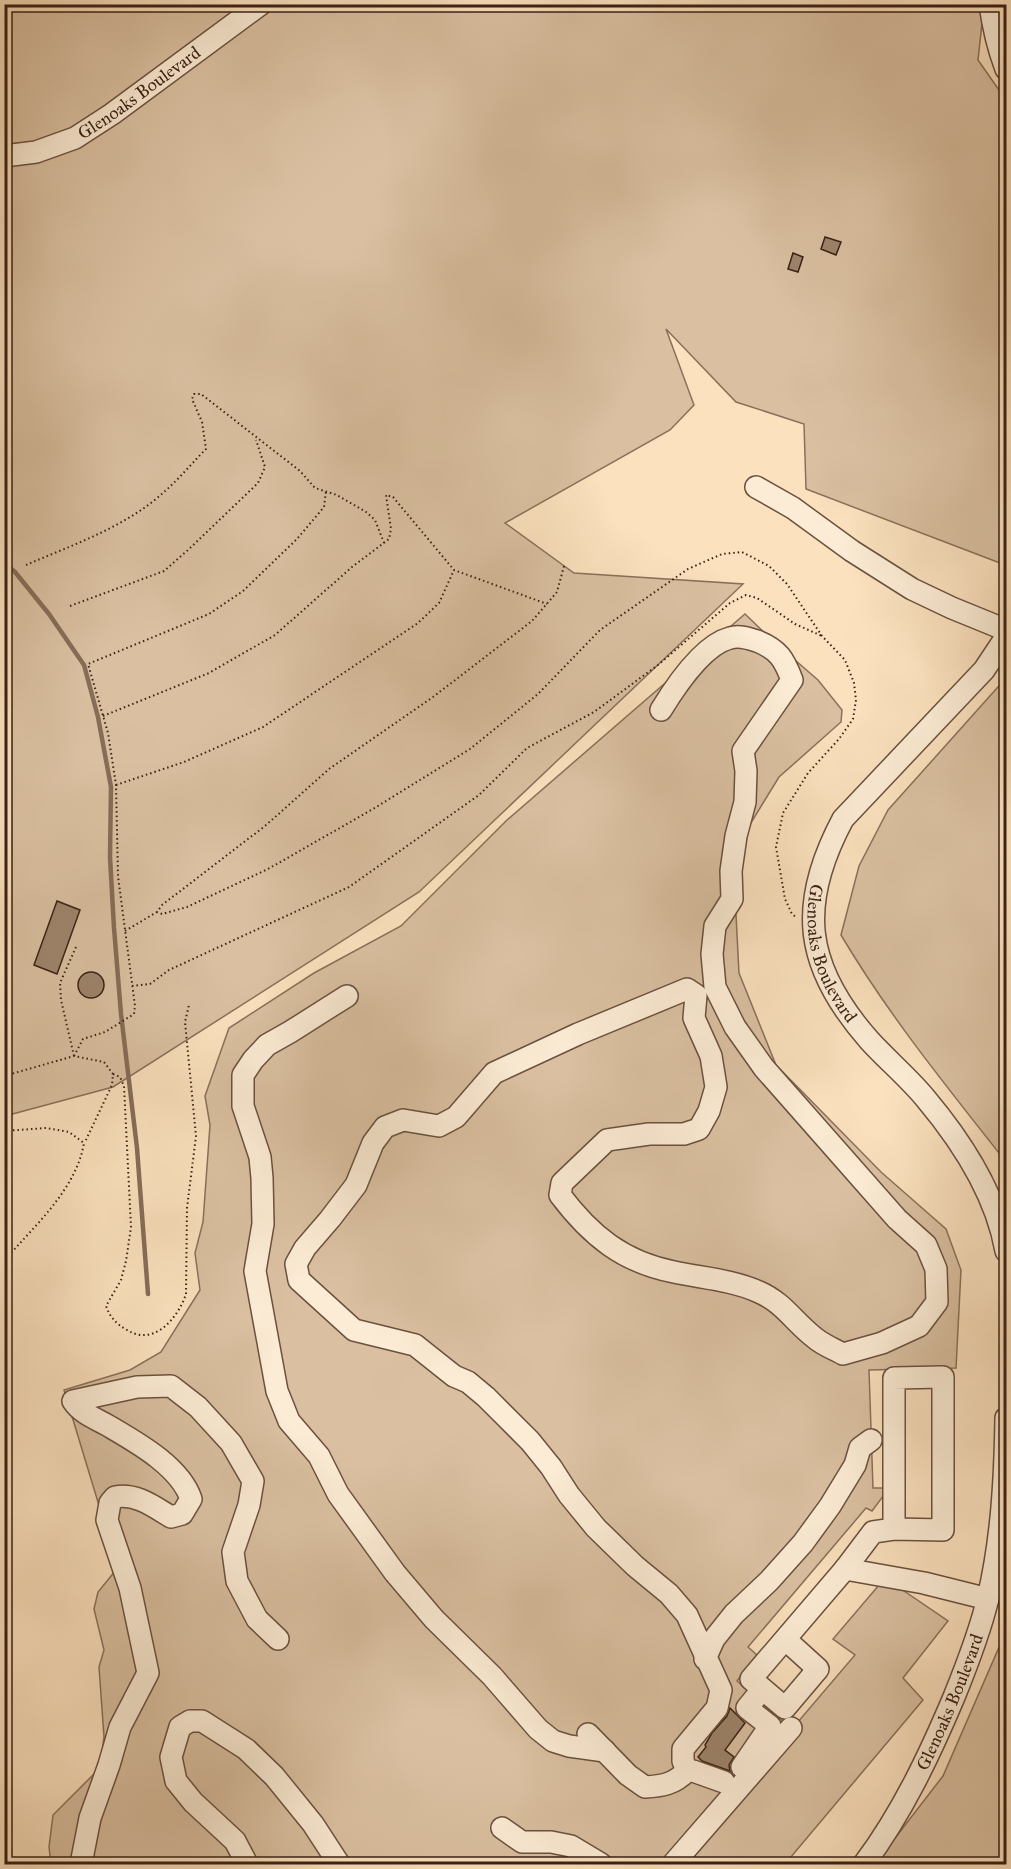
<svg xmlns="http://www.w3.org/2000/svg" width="1011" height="1869" font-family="'IM FELL Great Primer',serif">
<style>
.green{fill:#dac0a1;stroke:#8a705b;stroke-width:1.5}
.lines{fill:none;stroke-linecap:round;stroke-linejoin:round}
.stream{stroke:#866d58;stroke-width:4.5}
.building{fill:#9e856d;stroke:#3a2115;stroke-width:1.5}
.minor-casing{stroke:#6a513f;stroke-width:24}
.path{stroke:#3a2115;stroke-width:2;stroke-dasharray:1.5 3;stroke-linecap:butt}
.minor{stroke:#fcecd5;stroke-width:21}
.labels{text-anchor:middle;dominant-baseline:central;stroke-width:5;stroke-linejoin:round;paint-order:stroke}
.street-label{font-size:18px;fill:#3a2115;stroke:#fcecd5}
</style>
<rect width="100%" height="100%" fill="#fbe1be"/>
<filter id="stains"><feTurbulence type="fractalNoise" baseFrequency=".00333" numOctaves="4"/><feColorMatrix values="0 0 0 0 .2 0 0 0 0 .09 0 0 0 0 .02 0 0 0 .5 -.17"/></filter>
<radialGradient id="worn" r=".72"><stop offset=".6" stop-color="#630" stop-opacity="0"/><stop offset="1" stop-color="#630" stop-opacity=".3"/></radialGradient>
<path class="green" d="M5,5H984L978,60L1006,100V550L1000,563L806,489L804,424L736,402L666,329L694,405L670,430L505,523L574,573L743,584L419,892L113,1087L5,1116Z
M745,614L773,641L818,680L842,710L841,722L779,777L749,826L735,895L739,973L776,1065L881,1172L946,1229L961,1270L956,1368L869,1370L873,1488H885L884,1495L872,1511L866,1508L748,1647L757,1655L737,1681L791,1728L671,1864H51L49,1847L53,1815L100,1768L104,1737L99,1667L104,1650L94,1609L98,1592L120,1565L101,1512L64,1390L130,1370L161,1352L200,1290L195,1253L203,1222L210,1125L205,1096L229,1028L314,973L401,926L507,820Z
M1006,678V1162C948,1088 889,1016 841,935L859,866L888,810Z
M885,1578L948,1621L903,1678L923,1700L785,1864H677L855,1655L833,1639Z
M1006,1610V1864H875L943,1776L1003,1638Z"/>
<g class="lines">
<path class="stream" d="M4,563L15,572L49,614L84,665L98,717L111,787L110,857L114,928L121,1014L137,1148L148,1294"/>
</g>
<path class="building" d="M825,237L841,242L836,255L821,249Z
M793,253L803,257L798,272L788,269Z
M57,901L80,910L57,974L34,965Z
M78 985a13 13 0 1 1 26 0a13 13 0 1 1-26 0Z
M730,1708L745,1723L725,1750L734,1757L729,1765L730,1771L702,1761L698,1757L706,1747L705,1745L712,1733L727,1716Z"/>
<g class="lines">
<g class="minor-casing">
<g id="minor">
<path d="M990,4C993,27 998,48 1006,69"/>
<path id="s1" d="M4,156L36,152L75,138L112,114L261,4"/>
<path d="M756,487L793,508L852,551L912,589L952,608L1006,630"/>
<path id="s2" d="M1006,637L984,670L843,819C797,905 804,966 869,1040C887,1060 909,1078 926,1099C962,1142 996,1194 1006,1251"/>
<path d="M347,996L290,1032L267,1045L253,1060L243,1075V1106L260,1157L262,1178L263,1224L255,1271L277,1391L289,1421L319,1456L338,1494L395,1573L434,1619L492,1676L538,1729L553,1741L569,1746L605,1751"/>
<path d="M845,1569L873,1532L894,1529V1378L943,1377V1530L894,1529"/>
<path d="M786,1640L818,1669L785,1708L751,1679L845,1569L924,1583L988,1599"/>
<path d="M705,1659L714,1639L734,1614L769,1581L803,1543L830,1506L855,1465L860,1448L871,1440"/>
<path d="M588,1734L628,1775L645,1787C663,1786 674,1784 687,1771L683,1761V1749L717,1708L721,1690L687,1615L669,1594L635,1566L596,1528L569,1495L551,1467L530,1441L486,1397L468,1382L454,1376L415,1345L354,1330L299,1280L296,1264L305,1248L330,1219L356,1185L373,1143L385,1127L403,1120L439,1126L456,1117L494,1073L578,1034L687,989L696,995L694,1018L711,1056L716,1087L709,1111L699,1129L684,1134H649L607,1140L562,1183L560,1195C591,1236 623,1262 674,1272C702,1278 733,1280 759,1292C784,1303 794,1322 815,1338C823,1345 834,1349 843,1354L882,1343L919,1326L937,1302L936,1269L926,1245L897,1219L764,1068L735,1027L715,987L712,954L715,926L732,899L731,871L736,836L745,802L746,771L743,751L792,680C784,659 779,650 757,641C748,638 739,635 730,638C703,645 675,687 661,710"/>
<path d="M742,1767L770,1726L747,1708L756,1697"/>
<path d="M687,1771H693L724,1782"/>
<path d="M502,1828L522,1842H551L571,1846L601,1864"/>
<path d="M81,1864L90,1818L109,1765L120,1727L148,1673L130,1588L107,1520L110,1503L115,1497C136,1493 153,1506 171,1517L182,1514L191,1499C180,1466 136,1442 107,1425C94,1418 81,1413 73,1401L137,1387L171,1386L198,1407L231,1443L253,1481L249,1505L233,1552L237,1581L257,1619L278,1639"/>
<path d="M247,1864L235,1841L193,1802L176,1781L171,1757L180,1727L190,1721H202L246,1749L274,1776L313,1824L339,1864"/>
<path d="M673,1864L791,1728"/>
<path id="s3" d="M864,1864C902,1813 929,1756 954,1697C967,1665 980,1632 988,1598C1002,1539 1005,1478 1006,1418"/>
</g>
</g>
<path class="path" d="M26,565C72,545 126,527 164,492C179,479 192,463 206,449L202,422L192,399L194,394H201L300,471L315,488L337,495L366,512L375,520L384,543
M564,566L557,592L532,621L433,697L329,769L265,826L162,905L157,912L162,914L187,907L268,869L373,809L470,749L538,694L600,630L688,569L722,554L742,552L769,566L787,584L822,636L845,660L854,683L856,700L853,719L839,739L808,773L783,813L776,847L785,899L792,914L797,918
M70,606L164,571L188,550L258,483L265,467L256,440
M103,716L209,673L275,635L352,567L389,539L391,529L386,495L393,497L454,570L547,604
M116,785L184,762L263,727L418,623L439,603L454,570
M125,931L157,912
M132,986L150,984L169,970L349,887L479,795L527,748L594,712L658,665L730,603L746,595L757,598L795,624L822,636
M74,1056L83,1039L105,1032L134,1014L135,1006L118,876L116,785L108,733L88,664L209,614L243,591L297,539L324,507L326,491
M74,1056L61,1000L60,983L76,947
M113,1074L120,1077L124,1086L131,1227L126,1261L121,1280L106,1306C110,1317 116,1324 127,1330C154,1347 178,1318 186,1294L187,1208L196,1136L185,1022L189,1005
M4,1076L74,1056L104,1062L113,1074L112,1085L85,1142
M4,1131L46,1128L69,1132L84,1143C76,1190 34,1226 4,1261"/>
<use href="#minor" class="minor"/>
</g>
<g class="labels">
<g class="street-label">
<text stroke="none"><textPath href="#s1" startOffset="152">Glenoaks Boulevard</textPath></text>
<text stroke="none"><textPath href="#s2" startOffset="388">Glenoaks Boulevard</textPath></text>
<text stroke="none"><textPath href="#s3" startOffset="184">Glenoaks Boulevard</textPath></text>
</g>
</g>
<rect width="1011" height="1869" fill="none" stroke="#fbe1be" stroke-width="24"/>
<rect x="6" y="6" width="999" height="1857" fill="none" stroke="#3a2115" stroke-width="3"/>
<rect x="12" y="12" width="987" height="1845" fill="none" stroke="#3a2115" stroke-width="1.5"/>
<rect width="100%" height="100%" filter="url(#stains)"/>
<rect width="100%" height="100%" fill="url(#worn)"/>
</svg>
